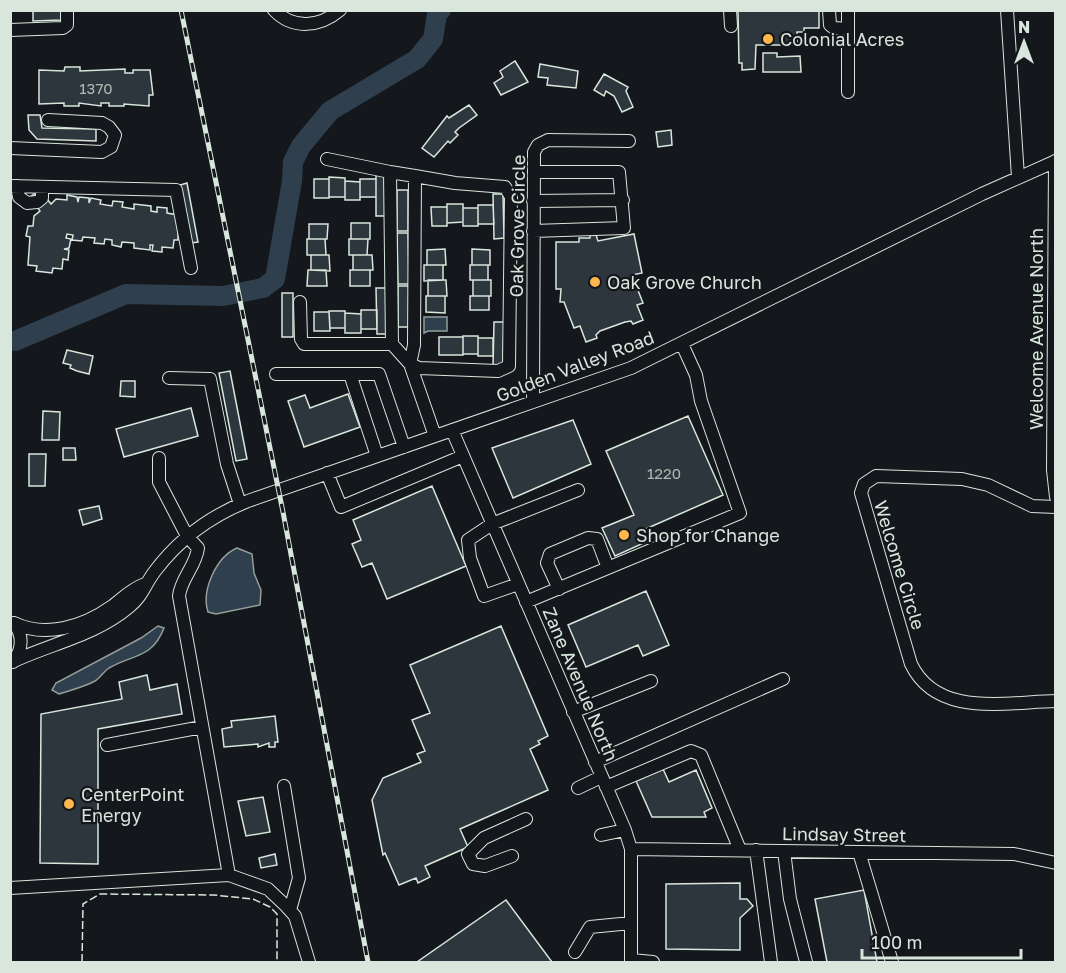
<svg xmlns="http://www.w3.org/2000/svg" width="1066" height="973" font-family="'Golos Text',sans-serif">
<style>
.water{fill:#2f3f4d;stroke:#939e99;stroke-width:1.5}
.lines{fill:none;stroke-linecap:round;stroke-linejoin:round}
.river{stroke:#2f3f4d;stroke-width:20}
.building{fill:#2c363c;stroke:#d8e6dc;stroke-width:1.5}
.minor-casing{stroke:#d8e6dc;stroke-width:14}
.minor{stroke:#14181c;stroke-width:12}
.rail-casing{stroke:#d8e6dc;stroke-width:5}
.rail{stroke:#14181c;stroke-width:3;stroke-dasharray:9;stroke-linecap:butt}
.fence{stroke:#d8e6dc;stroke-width:1.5;stroke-dasharray:8 3;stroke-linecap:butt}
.poi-dot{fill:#ffb74d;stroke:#14181c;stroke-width:2}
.labels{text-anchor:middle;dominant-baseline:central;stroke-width:4.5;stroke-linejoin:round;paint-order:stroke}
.number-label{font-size:15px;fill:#adbab4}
.poi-label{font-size:18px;fill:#d8e6dc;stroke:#14181c;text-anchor:start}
.street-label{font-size:18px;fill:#d8e6dc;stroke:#14181c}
</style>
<rect width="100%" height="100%" fill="#14181c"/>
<path class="water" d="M424,317H447V331H428L424,333Z
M237,548L252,554L254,573L261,590L260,605L216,614L208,612C201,591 216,557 237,548Z
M158,626L164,628C152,659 133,654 109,668C103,672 100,678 95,681C84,687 71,690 59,694L52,690L56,683L141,638Z"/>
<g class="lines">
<path class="river" d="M15,341L126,294L223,296L263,288L275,279L292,181L293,162L301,146L330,111L417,59L433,39L437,14L441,10"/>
</g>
<path class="building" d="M33,10H61V20L33,21Z
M738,10L819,11V28H804V32H797V45H756L755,69L742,70V63H739Z
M763,53H777V57L800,56L801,72H763Z
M515,61L528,82L501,95L494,83L503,77L500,71Z
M540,64L578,71L576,88L547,85L548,78L538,77Z
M65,67H80V71L125,69V73H133V70H150L153,95H149V106L124,104V106H109V103H101V106L79,103V106H64V103L39,104V70L64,71Z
M604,74L628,87L626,91L633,107L622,112L614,96L606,91L604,96L594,90Z
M469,105L477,115L459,128L455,132L458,135L450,143L448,141L434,157L422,148L447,116L449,118Z
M28,115H40L42,128L96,129V141L37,139L29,130Z
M671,130L672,145L658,147L656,132Z
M376,174L386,175V216H376Z
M329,177L345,178V197H329Z
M314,179H329V198H314Z
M360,179H376V197H360Z
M345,181L360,182V200H345Z
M187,183L198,242L191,243L180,185Z
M40,190L51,204L56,199L67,200V195L77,197L78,202L79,197L89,198V203L91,198L101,200L100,204L112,206L113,201L123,202L122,207L134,209V204L151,206V211L157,212V207L167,208V213L178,215V240H174L173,248L162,247V252L152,251L153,245H150V250L134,248V243L122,242L121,247L112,245V240L105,239L104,244L94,243L95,238L83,237L82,241L72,240L73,235L67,234L66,238L71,239L69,248L64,249L69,250L68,260L63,259L62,269L53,268L52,273L36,271L37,266L28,265L30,237L26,236L28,226H33L34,216L40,211L30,197Z
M397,190H408V231H397Z
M493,194H503L504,238L494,239Z
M447,204H463V222L447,223Z
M478,205H493L494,224H478Z
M431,207H447V226H432Z
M463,208H478V226H463Z
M351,223H370V239H351Z
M309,224H328L327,239H309Z
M397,233H408L409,284H398Z
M590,234L596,235L598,241L634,234L642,273L632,275L643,303L637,305L643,320L633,324L631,321L625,322L600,331L596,335L597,338L586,342L580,326L574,328L564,302H560L561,289H556V242H579V238H590Z
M307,239H325L326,255H307Z
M349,239H368L367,255H349Z
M445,249L446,265H427V250Z
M472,249L490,250V265H472Z
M311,255H329L330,271L311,270Z
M353,255H372L373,270H353Z
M424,265H443V280L424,281Z
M470,265H488V280H470Z
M308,270H326L327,286H307Z
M350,270H370V286H350Z
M428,280H446L447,296H428Z
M473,280H491V296H473Z
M398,286H409V327H398Z
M376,288H386L387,334H377Z
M282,293H293V337H282Z
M426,296H445V313L426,312Z
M470,296H489V310H470Z
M361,310H377V329H361Z
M329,311H345V328H330Z
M314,312H329L330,331H314Z
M345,313L361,314V333H345Z
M494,322H504L503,367H493Z
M463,336H478V354H463Z
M439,337H463V355H439Z
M478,338H493V356H478Z
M67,350L93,356L89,374L77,371L70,368L71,365L63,363Z
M230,371L247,459L236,461L219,373Z
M121,381H135V397L120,396Z
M348,394L360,427L304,447L288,401L305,395L310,408Z
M191,408L198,436L124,457L116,429Z
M43,411L60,412L59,440H42Z
M688,416L723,495L641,531L646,542L615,556L602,528L634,515L606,451Z
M573,420L591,464L513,498L492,448Z
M63,448H75L76,460H63Z
M29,454H46L45,486H29Z
M432,486L466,566L387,599L372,563L362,567L352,544L361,540L353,520Z
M99,506L102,519L83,525L79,510Z
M646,591L669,645L643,656L638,645L586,667L568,625Z
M501,626L548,736L538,741L540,744L530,749L548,790L460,829L468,847L425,866L430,877L418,883L416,878L399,885L385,853L383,855L372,800L383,778L421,762L417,754L425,751L412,720L430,713L410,665Z
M147,675L150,690L177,684L182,714L98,729V864L40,863L41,714L122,699L119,682Z
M275,716L278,742H275V747H269V743L258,747V744L224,747L222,729L232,727L231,721Z
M663,769L669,782L696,770L712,808L704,812L706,817H652L636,781Z
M263,797L270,832L246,836L238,801Z
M275,854L277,865L261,868L259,858Z
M740,883V899H747L753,906L740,918V950L666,949V884Z
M864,890L877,962H827L815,899Z
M506,900L552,962H417Z"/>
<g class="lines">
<g class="minor-casing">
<path id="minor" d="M274,10C293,30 320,27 340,10
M730,10L731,26
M829,10L830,25L834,28L848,29
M848,10V92
M1007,10L1018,177
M10,30L63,28L67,25V10
M10,148L102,152L111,147L115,135L109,127L102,123L48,120
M327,159L390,172
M1055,161L1053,470L1056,497
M415,176L455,183L505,187L511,197L509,366L498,371L419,368L410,364L392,344L390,172L415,176L414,345L410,364L435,436
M10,186L176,190L191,268
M17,186L19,197L27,203L37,202L42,198V187
M533,201L623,200
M533,231L624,228L619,172H534
M300,302L301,339L304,344H392
M276,374H379L404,447
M350,374L377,456
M169,378L210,379L227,464L240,504
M533,402L534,152L538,145L548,140L629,141
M452,430L625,830L631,849V962
M159,458V482L187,536L198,548C196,566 181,578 179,596L229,875
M327,473L341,507L463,456
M1056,507L1032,506L988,485L962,479L876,476L864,484L861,493L911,664C937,718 1005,702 1056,701
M518,584L484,596L470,558L468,540L492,524L578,490
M559,589L547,563L550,554L588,538L597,539L608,568
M526,602L740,513L701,401L696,375L682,344
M14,623C45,638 83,627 111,607C122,599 131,589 145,584
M14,661C53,643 96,635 129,607C142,597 145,584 155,571C180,538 210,516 248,501L631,368L982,194L1056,161
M13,662C23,649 23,635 14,623
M573,712L651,681
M107,745L202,727
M595,762L783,679
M284,786L299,878L290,910
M606,787L691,751L701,755L740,850
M578,788L601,777
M601,835L625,830
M631,849L1014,854L1056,863
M756,850L771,962
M784,851L790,899L806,962
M859,852L892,962
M512,856L485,866L473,864L468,854L484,838L526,819
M10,888L229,875L268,889L286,906L295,916L309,962
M575,952L590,927L631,923
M631,960L653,962"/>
</g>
<use href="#minor" class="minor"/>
<g class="rail-casing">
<path id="rail" d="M181,10L283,512L368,962"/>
</g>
<use href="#rail" class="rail"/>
<path class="fence" d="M82,962L83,904L100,894L214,895L253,899L270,907L277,914V962"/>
</g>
<g class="poi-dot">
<circle cx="768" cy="39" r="6"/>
<circle cx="595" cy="282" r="6"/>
<circle cx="624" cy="535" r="6"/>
<circle cx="69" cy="804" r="6"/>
</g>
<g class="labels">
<g class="number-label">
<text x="96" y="88">1370</text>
<text x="664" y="473">1220</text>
</g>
<g class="poi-label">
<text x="780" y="39">Colonial Acres</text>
<text x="607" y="282">Oak Grove Church</text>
<text x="636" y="535">Shop for Change</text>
<text x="81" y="794">CenterPoint<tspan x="81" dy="21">Energy</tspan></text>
</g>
<g class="street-label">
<text transform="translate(517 226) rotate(-89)">Oak Grove Circle</text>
<text transform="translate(1036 329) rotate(-90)">Welcome Avenue North</text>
<text transform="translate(575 366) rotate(-21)">Golden Valley Road</text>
<text transform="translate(900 565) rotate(73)">Welcome Circle</text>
<text transform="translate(581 684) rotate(67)">Zane Avenue North</text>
<text transform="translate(844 834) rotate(1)">Lindsay Street</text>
</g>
</g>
<rect width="1066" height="973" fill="none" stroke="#d8e6dc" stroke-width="24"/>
<g transform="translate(1024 42)" stroke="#14181c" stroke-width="4.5" paint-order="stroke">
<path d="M0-4.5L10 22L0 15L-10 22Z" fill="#d8e6dc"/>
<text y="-9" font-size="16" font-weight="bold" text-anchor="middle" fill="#d8e6dc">N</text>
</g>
<path d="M862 949v9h159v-9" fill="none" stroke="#d8e6dc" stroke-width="3"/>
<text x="871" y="949" font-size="18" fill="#d8e6dc" stroke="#14181c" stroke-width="4.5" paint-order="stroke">100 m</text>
</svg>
